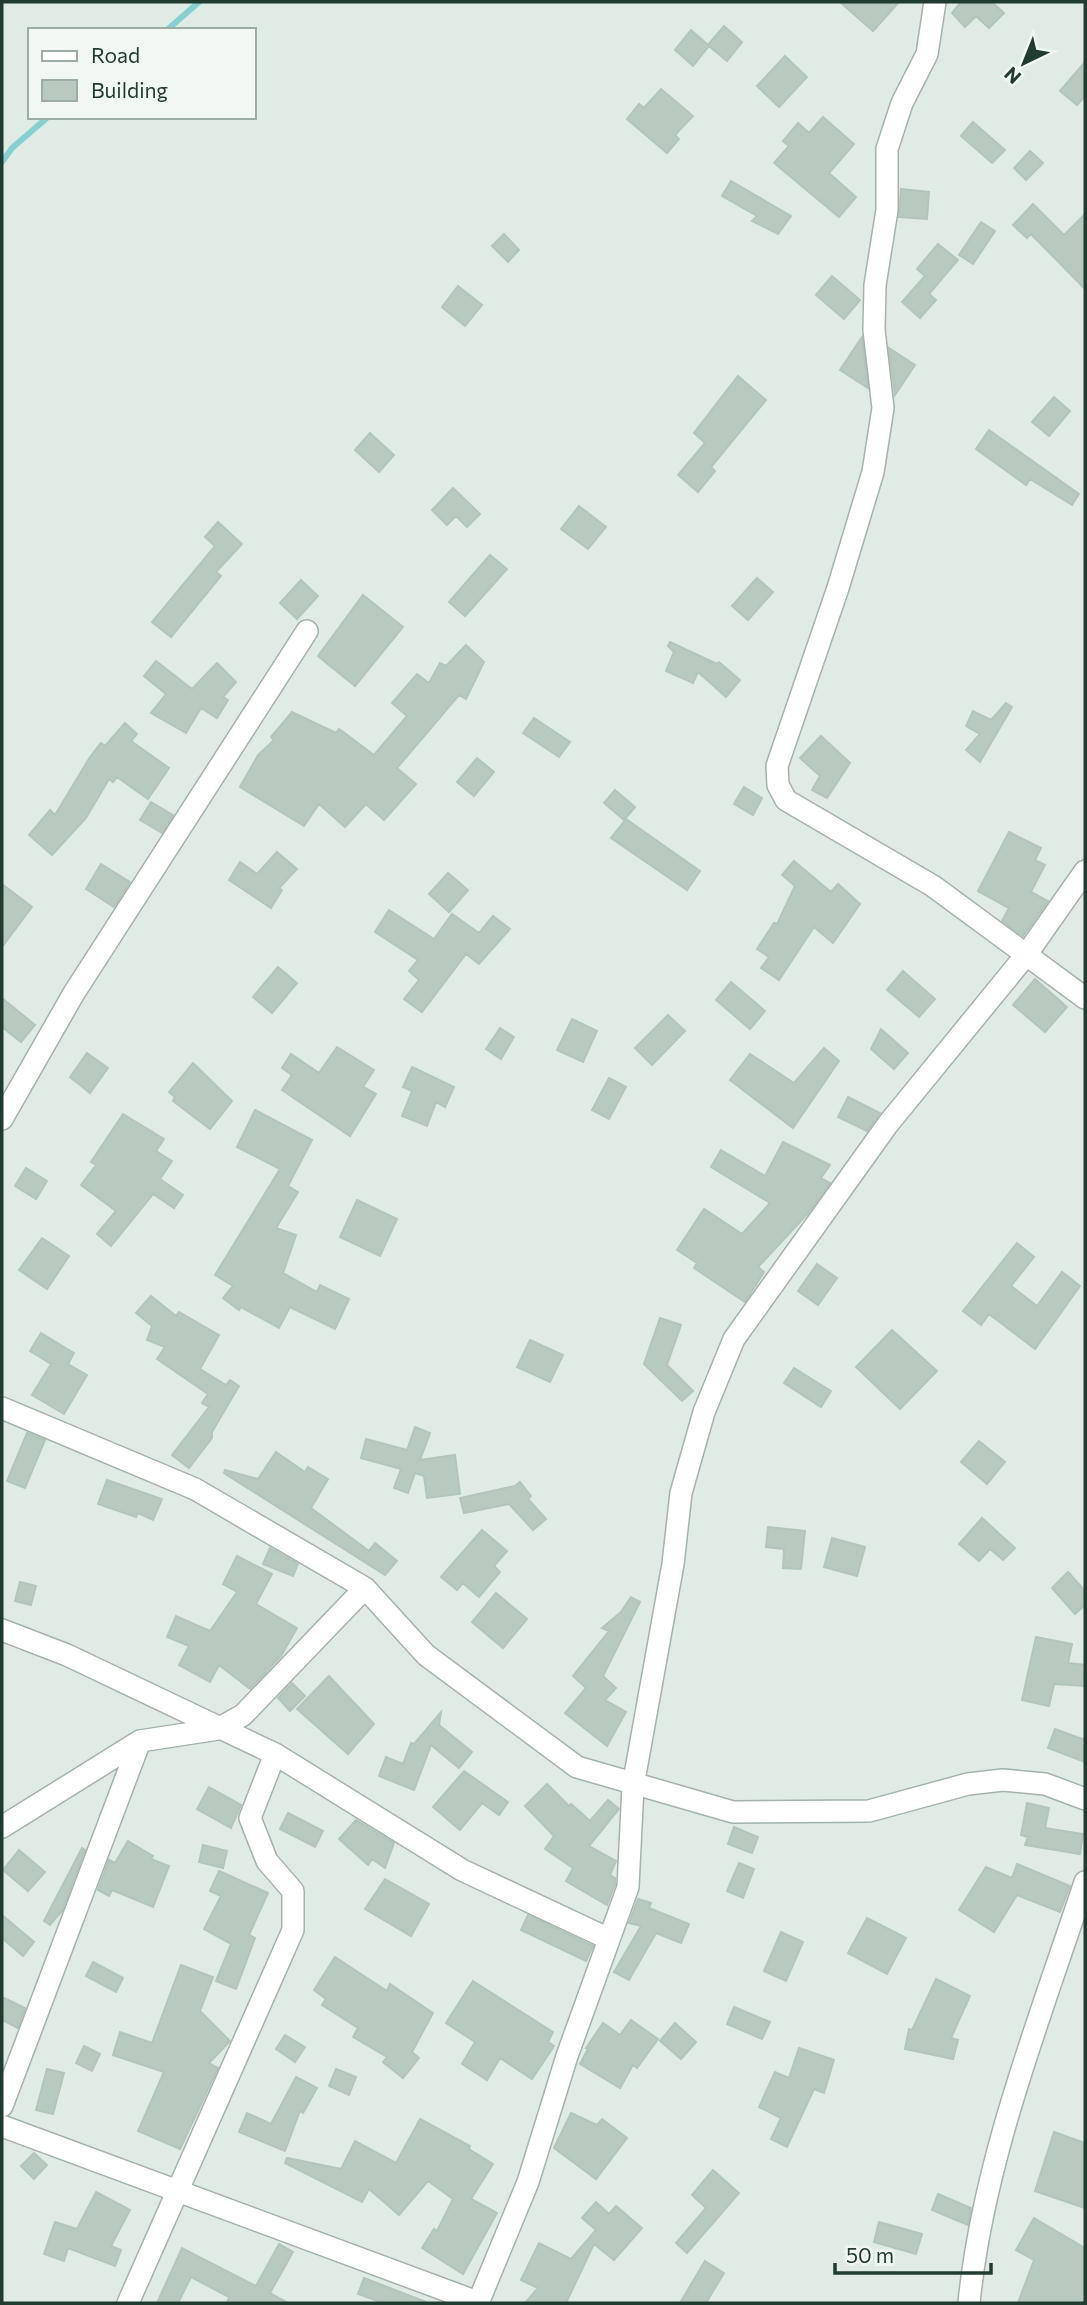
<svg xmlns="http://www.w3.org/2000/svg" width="1087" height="2305" font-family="Commissioner,sans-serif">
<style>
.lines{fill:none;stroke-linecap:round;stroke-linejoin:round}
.stream{stroke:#86d0d2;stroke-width:6}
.building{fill:#b8c9c0;stroke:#b2c5bb;stroke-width:2}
.street-casing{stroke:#a3b3ab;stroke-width:24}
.street{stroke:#fff;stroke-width:21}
</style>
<rect width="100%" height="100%" fill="#e0ebe5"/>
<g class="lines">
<path class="stream" d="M167,30L199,2
M2,162L12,148L48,117"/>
</g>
<path class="building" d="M840,2H899L873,31Z
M961,2H992L1004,13L989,28L976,16L965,27L952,13Z
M724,26L742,42L727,61L709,46L693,66L675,50L691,30L708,45Z
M785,56L807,77L779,107L757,86Z
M1085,62V96L1077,105L1060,91Z
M661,89L693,116L675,135L679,139L667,153L627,119L639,104L644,108Z
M823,117L854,144L829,173L856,197L839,217L774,163L789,146L783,141L798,123L809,133Z
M973,122L1005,150L992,163L961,136Z
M1030,151L1043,163L1026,180L1014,168Z
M731,181L791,216L778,234L752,221L757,216L722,196Z
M901,189L929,192L927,219L899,217Z
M1033,204L1064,235L1085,214V289L1031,234L1027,238L1013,225Z
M981,222L995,231L973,264L959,255Z
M504,234L519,250L508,262L492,246Z
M938,244L958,260L929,294L936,300L920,318L902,302L925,276L917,269Z
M832,276L860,300L844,319L816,295Z
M458,286L482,305L465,326L442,307Z
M862,337L868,388L840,370Z
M889,348L915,365L895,395Z
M738,376L766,400L711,467L715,471L698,492L678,475L705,443L694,433Z
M1054,397L1070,411L1049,436L1032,422Z
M989,430L1079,494L1072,505L1030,479L1026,485L976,449Z
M370,433L394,455L379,472L355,450Z
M453,488L480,514L467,527L456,516L447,525L432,510Z
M579,506L606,527L588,549L561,529Z
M218,522L242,544L216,572L221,576L171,637L152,622L215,546L205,537Z
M490,555L507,569L465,616L449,602Z
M757,578L773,592L748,620L732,606Z
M301,580L318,596L297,619L280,603Z
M363,595L403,627L355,686L318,656Z
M670,642L717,664L719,662L740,680L726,697L698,672L693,683L666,671L674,652L668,646Z
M466,645L484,662L466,699L459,695L397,768L416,784L384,820L366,804L345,827L319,804L304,826L240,787L258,755L274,740L271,737L292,712L336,733L339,729L374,755L407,716L392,703L417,674L429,683L440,663L446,666Z
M156,661L192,689L217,663L236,682L223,697L228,700L217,718L201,708L186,733L151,713L166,694L144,676Z
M1006,703L1012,707L980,762L966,750L980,734L966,726L973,711L991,720Z
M534,718L570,742L559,757L523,733Z
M125,723L137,734L131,741L169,768L148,799L117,777L113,782L109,779L86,818L52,855L29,835L50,810L55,815L90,757L101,743L105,746Z
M821,736L850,763L827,798L812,790L820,776L800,758Z
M477,758L494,772L474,796L457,782Z
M744,787L762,798L753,815L734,804Z
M615,790L635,807L624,820L604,803Z
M151,802L173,815L162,833L140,820Z
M626,819L700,871L687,890L611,838Z
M1009,832L1041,848L1035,860L1045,865L1031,892L1048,901L1023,936L1002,921L1009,908L978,891Z
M277,852L297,869L279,888L282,890L271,908L229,880L240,862L257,874Z
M794,861L831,892L838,884L860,904L833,943L814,927L779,980L761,968L769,957L757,949L774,923L777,924L795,886L782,875Z
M101,864L130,882L114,907L86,889Z
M448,873L468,890L449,912L429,894Z
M2,884L32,907L2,947Z
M389,910L434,939L452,914L479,933L493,916L510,929L479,964L466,954L422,1012L404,999L419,980L409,971L418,960L375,932Z
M278,967L297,983L272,1013L253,997Z
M903,971L935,999L919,1017L887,990Z
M1035,979L1067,1007L1045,1032L1013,1005Z
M731,982L765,1011L750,1029L716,1000Z
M2,998L35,1025L21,1042L2,1027Z
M668,1015L685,1031L652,1065L635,1048Z
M572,1019L597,1031L583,1062L557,1050Z
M500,1028L514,1037L501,1059L486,1049Z
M881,1029L908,1053L894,1069L871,1049Z
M337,1047L374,1070L363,1087L376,1094L350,1136L282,1090L292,1075L282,1068L291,1054L319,1073Z
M824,1048L839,1061L793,1128L730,1080L750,1054L794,1083Z
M87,1053L108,1068L90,1093L70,1077Z
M193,1063L232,1101L210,1129L173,1101L175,1097L169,1092Z
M412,1067L454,1087L445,1107L436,1102L427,1126L402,1116L412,1091L403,1087Z
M609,1078L626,1087L609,1119L592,1110Z
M848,1097L880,1113L867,1131L838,1117Z
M255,1110L312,1140L288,1186L298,1192L276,1228L296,1235L283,1273L317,1292L320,1285L349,1299L335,1329L290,1307L279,1328L241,1307L239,1310L223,1298L233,1286L215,1275L280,1169L237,1147Z
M123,1114L164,1139L156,1151L172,1161L160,1179L183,1195L174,1208L153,1194L111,1246L97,1234L116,1211L81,1185L96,1165L91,1162Z
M783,1142L830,1165L821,1178L830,1183L809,1212L758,1267L764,1272L745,1302L694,1268L697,1263L677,1250L704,1209L742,1234L770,1203L711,1167L721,1150L765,1176Z
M26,1168L47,1181L36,1199L15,1186Z
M357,1200L397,1219L380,1256L340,1237Z
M42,1238L69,1256L47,1289L19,1270Z
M1017,1243L1034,1257L1011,1286L1037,1306L1062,1272L1080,1286L1035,1349L989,1314L981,1325L963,1311Z
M817,1264L837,1278L818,1305L798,1291Z
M151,1296L176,1316L179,1312L219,1335L200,1369L226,1385L230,1380L239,1386L212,1432V1438L189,1468L172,1455L209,1407L202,1403L208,1394L157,1359L165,1347L147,1340L152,1326L136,1313Z
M660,1318L681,1325L667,1365L693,1391L682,1401L644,1364Z
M892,1330L937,1371L900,1409L856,1367Z
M41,1333L74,1353L68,1364L87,1375L64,1414L32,1395L51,1364L30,1351Z
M530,1340L563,1355L550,1382L517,1367Z
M794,1368L831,1391L821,1407L784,1383Z
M415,1427L430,1433L420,1460L455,1455L460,1494L427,1498L424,1476L415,1473L408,1493L394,1488L401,1469L361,1458L366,1439L407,1450Z
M27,1433L45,1440L25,1488L7,1481Z
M979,1441L1005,1462L987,1484L961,1462Z
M276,1452L305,1472L308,1467L328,1479L311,1508L369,1551L375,1543L397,1561L385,1575L224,1473L225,1470L258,1479Z
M107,1480L162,1499L153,1520L138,1513L136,1517L98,1504Z
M520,1482L531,1496L528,1499L546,1519L533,1530L509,1504L464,1513L460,1498L515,1486Z
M982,1518L1015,1548L1003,1560L990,1549L979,1561L959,1544Z
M768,1527L805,1531L801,1569L783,1568L784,1549L766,1547Z
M482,1530L507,1551L494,1566L500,1572L479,1597L463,1583L457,1590L441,1577Z
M832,1538L865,1547L857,1576L824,1567Z
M270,1548L298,1564L293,1576L263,1564Z
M237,1556L272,1574L256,1604L297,1628L281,1656L250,1689L219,1665L210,1682L179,1665L189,1646L167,1637L176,1616L210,1631L237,1592L223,1584Z
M1068,1572L1085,1591V1605L1075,1614L1052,1588Z
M20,1582L36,1586L31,1605L15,1601Z
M496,1593L527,1619L503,1648L472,1622Z
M631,1597L640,1602L603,1676L616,1688L605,1700L626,1712L607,1746L565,1713L586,1688L573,1676L609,1631L602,1628L621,1612Z
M1036,1637L1072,1644L1068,1663L1085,1665V1686L1054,1684L1049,1706L1022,1700Z
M329,1676L374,1724L348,1754L297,1709Z
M292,1683L305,1696L290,1711L278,1698Z
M441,1712L439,1725L472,1752L459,1768L431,1745L414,1790L379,1776L386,1757L403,1764L411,1743L414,1744Z
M1055,1729L1085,1740V1762L1048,1748Z
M464,1771L508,1802L499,1815L482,1803L460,1830L433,1807Z
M547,1784L569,1806L571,1804L590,1821L608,1800L619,1809L589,1846L616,1861L610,1875L615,1878V1884L607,1905L566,1881L573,1868L545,1849L554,1836L525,1806Z
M209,1787L241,1805L231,1828L197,1809Z
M1027,1803L1049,1808L1045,1828L1083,1834L1080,1854L1025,1845L1028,1837L1021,1835Z
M288,1813L323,1831L315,1847L280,1829Z
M356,1820L394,1843L385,1868L372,1859L368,1865L339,1839Z
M734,1827L758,1837L752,1853L728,1844Z
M128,1841L153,1856L151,1859L169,1866L153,1907L112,1890L109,1896L98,1890L109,1860L115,1863Z
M203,1845L227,1851L223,1868L199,1862Z
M82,1848L85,1850L62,1911L50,1925L44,1921Z
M19,1850L45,1872L28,1891L3,1870Z
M739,1863L754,1869L743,1898L727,1891Z
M1017,1864L1070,1886L1060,1912L1017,1895L994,1932L959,1910L986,1867L1012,1878Z
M219,1871L268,1893L249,1935L255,1938L236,1989L216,1981L231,1944L204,1929L221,1896L210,1891Z
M385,1879L429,1904L411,1936L365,1909Z
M638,1899L651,1903L649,1908L689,1924L681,1943L656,1933L629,1980L614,1972L641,1926L629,1923Z
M2,1915L34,1942L23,1956L2,1938Z
M528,1915L593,1946L586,1961L521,1930Z
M867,1918L906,1938L887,1974L848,1953Z
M781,1932L803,1942L786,1981L764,1971Z
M335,1957L387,1991L390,1984L433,2013L412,2052L419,2058L403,2078L383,2062L387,2057L353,2037L358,2028L322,2005L326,1999L314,1990Z
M93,1962L123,1978L116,1992L86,1976Z
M181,1965L213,1977L200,2011L230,2041L209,2063L218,2068L180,2149L138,2131L164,2072L113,2055L120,2032L152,2043Z
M936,1979L970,1996L951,2038L958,2040L953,2059L905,2049L909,2029L912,2030Z
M473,1981L553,2032L548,2042L554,2046L532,2079L500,2058L487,2080L462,2064L475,2042L446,2023Z
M2,1997L25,2008L18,2028L2,2020Z
M734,2007L770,2022L762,2039L727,2024Z
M631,2020L658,2039L637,2068L633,2065L620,2088L580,2064L588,2049L586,2048L603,2023L620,2035Z
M675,2023L696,2042L681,2059L660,2041Z
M285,2035L305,2047L295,2062L276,2049Z
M84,2046L100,2054L92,2071L76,2063Z
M799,2048L834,2060L824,2093L814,2089L787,2147L771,2139L781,2118L759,2107L775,2072L789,2078Z
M47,2069L64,2073L53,2114L36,2110Z
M336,2069L356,2077L349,2095L329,2086Z
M296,2077L317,2088L303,2113L300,2111L285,2151L239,2132L247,2113L271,2124Z
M571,2113L597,2125L602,2119L627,2138L596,2179L554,2148Z
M420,2119L470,2146L469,2149L493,2164L471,2199L497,2213L463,2274L422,2248L434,2229L437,2231L453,2199L428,2181L399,2215L369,2189L362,2202L285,2163L287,2158L341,2169L355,2141L396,2163Z
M1054,2132L1085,2143V2208L1035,2191Z
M34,2153L47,2165L34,2179L21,2166Z
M713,2170L739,2193L687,2253L676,2243L706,2208L692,2195Z
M96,2192L130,2210L111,2246L121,2250L115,2266L68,2248L64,2261L44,2254L55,2222L77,2229Z
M938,2194L971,2208L968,2225L932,2210Z
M596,2202L609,2214L616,2206L642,2228L614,2260L594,2244L566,2303H525L538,2288L521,2280L539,2243L571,2259L596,2230L582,2218Z
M1034,2218L1085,2248V2303H1018L1034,2260L1016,2250Z
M879,2222L922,2234L916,2254L874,2242Z
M279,2244L293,2252L270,2293L288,2303H227L229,2297L191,2277L178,2303H157L182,2248L256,2286Z
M705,2261L724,2273L706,2303H680Z
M364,2278L426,2302V2303H383L358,2294Z"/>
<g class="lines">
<g class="street-casing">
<path id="street" d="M935,2L927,54L902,103L887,149V210L875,285L874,330L883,408L873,472L838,588L777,766L778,785L786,800L933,886L1085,998
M2,1119L74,993L307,631
M2,1408L195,1489L365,1588L426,1655L577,1767L733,1812L869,1811L968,1784L1003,1780L1045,1784L1085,1799
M2,1630L67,1655L275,1754L462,1870L609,1939
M2,1827L140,1741L218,1729L243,1715L365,1588
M2,2106L140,1741
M2,2126L480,2303
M128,2303L293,1930V1891L267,1861L250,1818L275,1754
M478,2303L528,2182L567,2056L628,1887L633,1786L673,1564L681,1493L704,1412L734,1339L888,1124L1026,955L1085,871
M969,2303C983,2161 1040,2018 1085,1882"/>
</g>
<use href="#street" class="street"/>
</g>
<rect width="1087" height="2305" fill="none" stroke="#203c31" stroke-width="7"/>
<rect x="28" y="28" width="228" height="91" fill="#f1f8f3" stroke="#9dada5" stroke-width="2"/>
<rect x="42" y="51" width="35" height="10" fill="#ffffff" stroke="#9dada5" stroke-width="2"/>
<text x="91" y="63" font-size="21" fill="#203c31">Road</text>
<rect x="42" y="80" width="35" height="21" fill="#b8c9c0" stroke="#9dada5" stroke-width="2"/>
<text x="91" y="98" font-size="21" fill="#203c31">Building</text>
<g transform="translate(1024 63) rotate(223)" stroke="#f1f8f3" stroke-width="5" paint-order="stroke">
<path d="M0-5L12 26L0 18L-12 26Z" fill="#203c31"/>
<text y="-10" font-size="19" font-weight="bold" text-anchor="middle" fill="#203c31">N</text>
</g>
<path d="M835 2263v10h156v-10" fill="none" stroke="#203c31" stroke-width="3.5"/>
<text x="846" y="2263" font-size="21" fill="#203c31" stroke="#f1f8f3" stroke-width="5" paint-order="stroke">50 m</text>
</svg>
